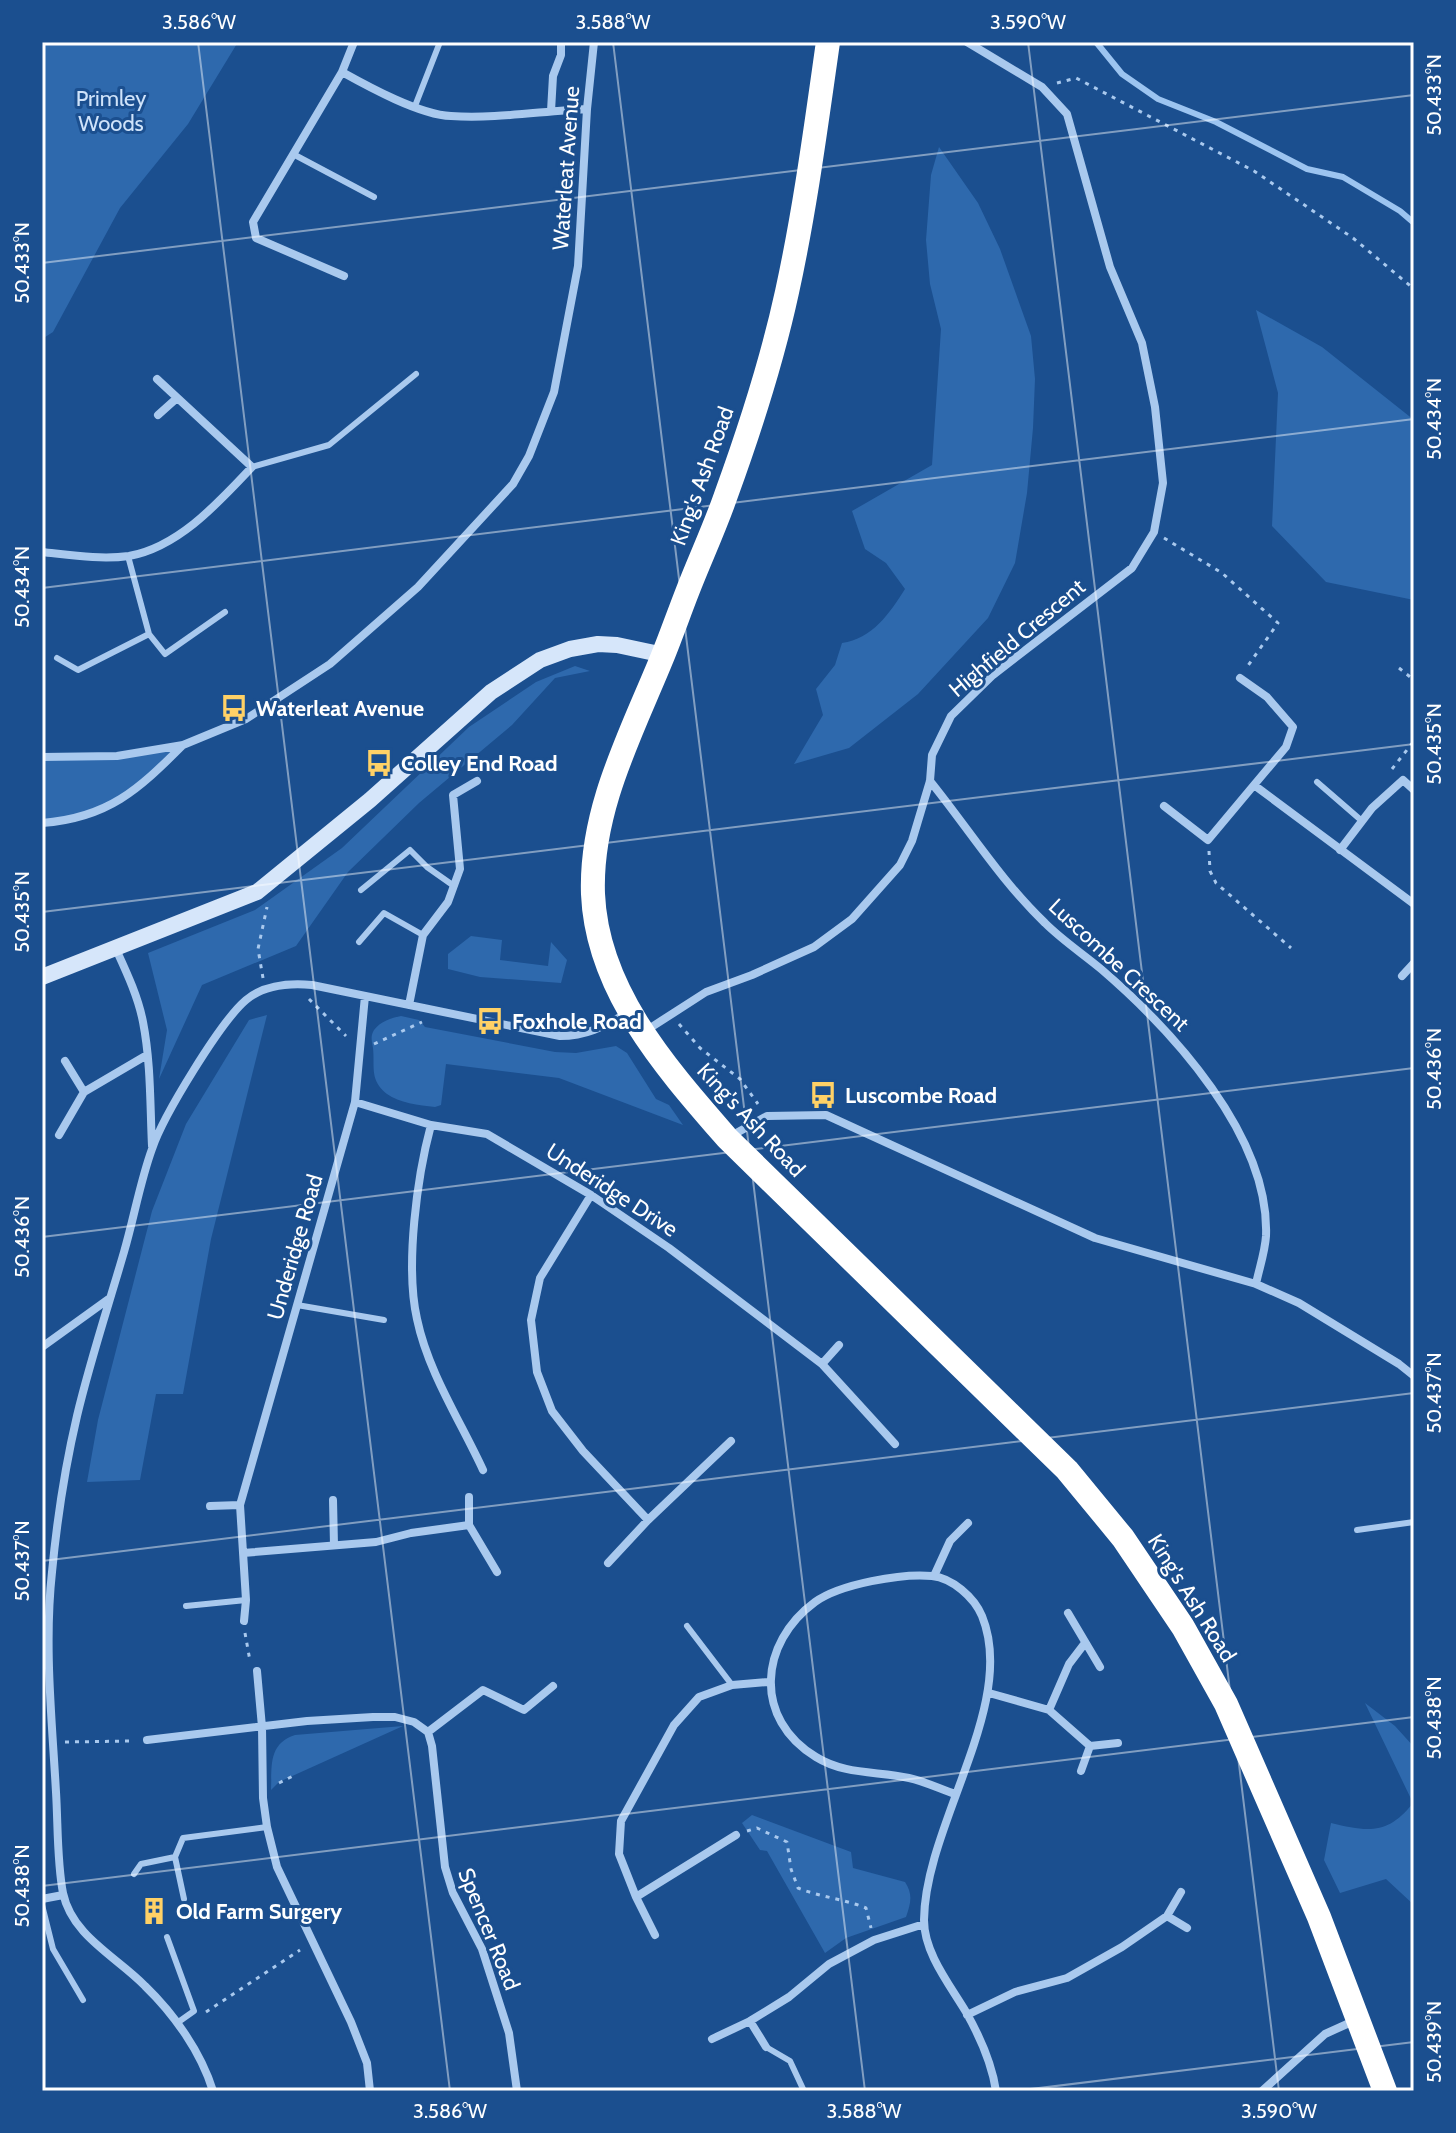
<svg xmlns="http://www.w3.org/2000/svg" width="1456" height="2133" font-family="Cabin,sans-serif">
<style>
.green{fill:#2e69ad}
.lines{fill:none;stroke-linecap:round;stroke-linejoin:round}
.stream{stroke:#9cc4f0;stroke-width:6}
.path{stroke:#a9c9ee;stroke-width:3;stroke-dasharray:4 6;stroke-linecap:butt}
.lane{stroke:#a9c9ee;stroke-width:6}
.street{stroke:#a9c9ee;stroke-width:8}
.secondary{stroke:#d6e6fa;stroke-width:16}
.highway{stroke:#fff;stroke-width:24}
.ticks{fill:none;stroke:#fff;stroke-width:2;stroke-opacity:0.45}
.labels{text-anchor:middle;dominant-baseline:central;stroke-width:6;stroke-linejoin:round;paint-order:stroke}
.park-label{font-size:22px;fill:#cfe3fa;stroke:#1b4f8f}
.street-label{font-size:22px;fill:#fff;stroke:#1b4f8f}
.poi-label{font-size:22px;font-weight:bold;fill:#fff;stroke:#1b4f8f;text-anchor:start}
.neatline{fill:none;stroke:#fff;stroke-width:3}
.ticks-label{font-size:20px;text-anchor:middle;fill:#fff}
</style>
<rect width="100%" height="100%" fill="#1b4f8f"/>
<path class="green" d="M42,42H238L188,124L120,208L53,332L42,339Z
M939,147L978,203L1000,249L1031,336L1035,379L1033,428L1027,493L1015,563L988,618L918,694L849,748L794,764L823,715L816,689L835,665L842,643C872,639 890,613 905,589L886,563L865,549L852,511L932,465L941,329L930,284L926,240L931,175Z
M1256,310L1322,347L1414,420V600L1326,582L1272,526L1278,393Z
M575,666L590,671L555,678L512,725L419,803L348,872L296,946L202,985L159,1079L167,1030L148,953L255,910L342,848L469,727L536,682Z
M183,745L106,810L42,823V757L117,756Z
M471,936L502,940L500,960L548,966L551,942L567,960L561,983L480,977L448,969V954Z
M267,1015L211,1239L183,1394H156L140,1480L87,1482L98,1420L152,1211L186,1124L249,1020Z
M401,1016L419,1020L425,1027L555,1052L576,1053L616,1046L627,1053L656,1099L669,1105L683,1125L559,1078L446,1064L441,1105L435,1107C419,1105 399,1103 387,1094C369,1080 375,1066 373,1048C372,1041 370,1037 374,1030C381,1021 391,1018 401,1016Z
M1365,1703L1395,1726L1414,1747V1905L1386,1879L1340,1893L1324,1860L1331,1823C1368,1832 1388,1835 1413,1803Z
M403,1726L279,1782L271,1790C272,1766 268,1744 295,1735Z
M752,1815L851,1852L853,1868L905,1882C913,1894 911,1903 906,1917L846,1938L825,1953L767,1851L760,1850L742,1823Z"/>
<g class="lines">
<path class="stream" d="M1096,42L1122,74L1158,99L1216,122L1307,169L1343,177L1400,211L1414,223"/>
<path class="path" d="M1057,83L1076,78L1254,171L1353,238L1414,289
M1164,538L1222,573L1278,623L1247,667
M1399,668L1414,680
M1392,769L1414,741
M1209,851L1210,871L1216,883L1291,948
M263,978L258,949L267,907
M309,999L346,1036
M679,1024L700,1048L740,1079L758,1104
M374,1044L422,1022
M245,1633L250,1661
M65,1742L133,1741
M279,1783L293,1776
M747,1831L757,1828L787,1842L791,1869L798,1888C820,1897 844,1899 866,1908L871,1928
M206,2012L300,1950"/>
<path class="lane" d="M415,106L440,42
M293,154L374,197
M252,467L329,445L416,374
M128,556L149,634L165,654L225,612
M57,658L78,670L149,634
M1317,782L1362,821
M361,890L410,850L427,867L454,886
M359,942L384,913L423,935
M297,1305L384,1320
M1357,1530L1414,1522
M186,1606L246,1600
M687,1626L732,1685
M134,1874L141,1864L175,1857
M184,1899L175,1857L183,1838L267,1827
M42,1905L53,1949L83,2000
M167,1937L194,2011L177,2023
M766,2047L790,2061L804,2091"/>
<path class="street" d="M342,72C369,87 420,115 451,116C495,119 542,111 587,109
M551,111L553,76L561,55V42
M344,276L256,238L253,222L342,72L354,42
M158,415L177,398
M42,552C70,555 101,560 129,556C179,547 219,502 252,467L157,379
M1240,678L1267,697L1293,727L1286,747L1254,785
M42,757L117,756L183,745L246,719L330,664L418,587L513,484L529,456L554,392L578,266L587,109L594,42
M930,781C968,828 1001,881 1045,923C1062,940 1083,954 1101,969C1172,1030 1270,1136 1266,1236C1265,1252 1259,1269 1256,1284
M1164,806L1208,840L1254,785L1414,904
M42,823C108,818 138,790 183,745
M1340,850L1372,808L1403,780L1414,790
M115,947C126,971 138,996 143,1022C151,1063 150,1105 152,1146
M1402,976L1414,963
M409,1005L423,935L448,902L460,869L453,795L477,781
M647,1030L706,992L752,975L814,947L852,919L900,865L912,841L930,781L932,755L951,716L993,675L1132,568L1154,532L1163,483L1155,407L1142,343L1110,267L1067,114L1042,87L967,42
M65,1061L84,1092
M355,1102L431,1125L487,1134L591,1195L669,1248L822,1364L895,1444
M431,1125C417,1177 405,1266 417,1319C428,1372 461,1422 483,1470
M59,1135L84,1092L147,1055
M731,1136L767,1116L826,1115L1095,1238L1256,1284L1299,1303L1399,1364L1414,1376
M591,1195L540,1278L531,1320L537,1372L552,1411L583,1451L648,1520L731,1441
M42,1347L110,1298
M822,1364L839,1345
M333,1500L334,1545
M210,1506L240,1505
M469,1525L497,1572
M243,1553L376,1542L411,1533L469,1525V1497
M608,1563L648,1520
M934,1576L950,1541L968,1523
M1068,1613L1100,1667
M244,1621L246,1600L240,1505L355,1102L365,996
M257,1671L262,1727L263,1798L267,1827L277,1867L351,2022L367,2063L370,2091
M989,1693L1049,1710L1069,1664L1085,1643
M1049,1710L1090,1746L1118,1743
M147,1740L307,1721L373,1717H395L414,1722L428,1732
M1081,1771L1090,1746
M955,1794C940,1789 924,1781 909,1778C877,1771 845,1775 816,1757C753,1719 759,1643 815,1602C840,1584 902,1573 932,1576C952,1578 974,1597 982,1616C1018,1704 925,1824 924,1920C924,1953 950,1985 966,2012C979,2035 992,2064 996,2091
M736,1835L636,1897L619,1854L621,1821L674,1725L699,1697L732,1685L768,1682
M636,1897L655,1935
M42,1899L63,1895
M1167,1916L1187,1928
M967,2015L1015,1992L1067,1978L1122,1947L1167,1916L1181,1892
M750,2021L766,2047
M712,2039L750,2021L789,1997L829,1964L874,1940L924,1924
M213,2091C201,2052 174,2014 145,1986C117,1957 72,1936 63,1893C57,1863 58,1824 56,1792C52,1720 44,1645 52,1572C57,1520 65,1467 77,1416C90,1361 108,1307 124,1252C134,1218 140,1182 152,1149C163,1116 221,1021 246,1000C264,985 290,983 312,985L560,1036C588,1036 604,1026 629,1012
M517,2091L509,2033L482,1949L453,1893L445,1867L432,1746L428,1732L483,1690L524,1710L553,1686
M1262,2091L1325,2034L1356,2020"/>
<path class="secondary" d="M42,977L257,892L370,800L491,692L540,660L570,649L598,644L617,645L664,655"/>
<path class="highway" d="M828,42C816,126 805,210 787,292C772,361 750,429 726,495C715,527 700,559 688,590C679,613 671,636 662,658C631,734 590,810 593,894C597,991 667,1069 727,1138L1067,1470L1123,1538L1183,1627L1226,1704L1319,1917L1385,2091"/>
</g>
<path class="ticks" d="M198,42L450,2091M613,42L865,2091M1028,42L1279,2091M42,263L1414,95M42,588L1414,419M42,912L1414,744M42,1237L1414,1068M42,1561L1414,1393M42,1886L1414,1717M1015,2091L1414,2042"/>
<defs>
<g id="bus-bare" transform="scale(2.16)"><path d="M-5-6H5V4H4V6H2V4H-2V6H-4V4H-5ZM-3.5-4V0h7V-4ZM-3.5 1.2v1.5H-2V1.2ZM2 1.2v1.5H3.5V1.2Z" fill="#ffd166" stroke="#1b4f8f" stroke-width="2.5" paint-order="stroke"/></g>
<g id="building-bare" transform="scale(2.16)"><path d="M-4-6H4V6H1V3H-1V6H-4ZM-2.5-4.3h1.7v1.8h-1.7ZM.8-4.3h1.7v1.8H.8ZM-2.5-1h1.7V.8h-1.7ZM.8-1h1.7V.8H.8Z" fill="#ffd166" stroke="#1b4f8f" stroke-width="2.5" paint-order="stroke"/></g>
</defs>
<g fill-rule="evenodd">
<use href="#bus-bare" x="234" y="708"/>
<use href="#bus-bare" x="379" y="763"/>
<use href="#bus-bare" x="490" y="1021"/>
<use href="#bus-bare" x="823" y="1095"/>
<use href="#building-bare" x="154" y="1911"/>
</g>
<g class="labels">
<g class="park-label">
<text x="111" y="98">Primley<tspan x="111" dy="25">Woods</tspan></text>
</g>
<g class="street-label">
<text transform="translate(566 168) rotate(-86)">Waterleat Avenue</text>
<text transform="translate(702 476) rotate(-70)">King's Ash Road</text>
<text transform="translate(1017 638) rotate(-40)">Highfield Crescent</text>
<text transform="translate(1119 965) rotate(43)">Luscombe Crescent</text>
<text transform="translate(751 1120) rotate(47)">King's Ash Road</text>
<text transform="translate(612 1190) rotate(33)">Underidge Drive</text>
<text transform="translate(295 1247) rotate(-74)">Underidge Road</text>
<text transform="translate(1192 1598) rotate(58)">King's Ash Road</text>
<text transform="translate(489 1929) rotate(68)">Spencer Road</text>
</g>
<g class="poi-label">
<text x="256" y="708">Waterleat Avenue</text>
<text x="401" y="763">Colley End Road</text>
<text x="512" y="1021">Foxhole Road</text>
<text x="845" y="1095">Luscombe Road</text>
<text x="176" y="1911">Old Farm Surgery</text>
</g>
</g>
<rect width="1456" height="2133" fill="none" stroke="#1b4f8f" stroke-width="88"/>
<rect x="44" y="44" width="1368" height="2045" class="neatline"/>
<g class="ticks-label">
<text x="199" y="29">3.586°W</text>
<text x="613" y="29">3.588°W</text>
<text x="1028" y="29">3.590°W</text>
<text transform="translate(1434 95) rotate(-90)" y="7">50.433°N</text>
<text transform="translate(22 263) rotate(-90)" y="7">50.433°N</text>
<text transform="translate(1434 419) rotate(-90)" y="7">50.434°N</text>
<text transform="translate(22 587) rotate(-90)" y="7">50.434°N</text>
<text transform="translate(1434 744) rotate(-90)" y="7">50.435°N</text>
<text transform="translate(22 912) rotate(-90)" y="7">50.435°N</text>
<text transform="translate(1434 1069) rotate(-90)" y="7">50.436°N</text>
<text transform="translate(22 1237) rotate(-90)" y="7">50.436°N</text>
<text transform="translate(1434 1393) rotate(-90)" y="7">50.437°N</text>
<text transform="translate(22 1561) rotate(-90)" y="7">50.437°N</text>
<text transform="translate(1434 1718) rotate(-90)" y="7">50.438°N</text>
<text transform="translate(22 1886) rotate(-90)" y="7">50.438°N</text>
<text transform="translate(1434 2042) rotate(-90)" y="7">50.439°N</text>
<text x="450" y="2118">3.586°W</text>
<text x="864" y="2118">3.588°W</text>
<text x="1279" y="2118">3.590°W</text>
</g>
</svg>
